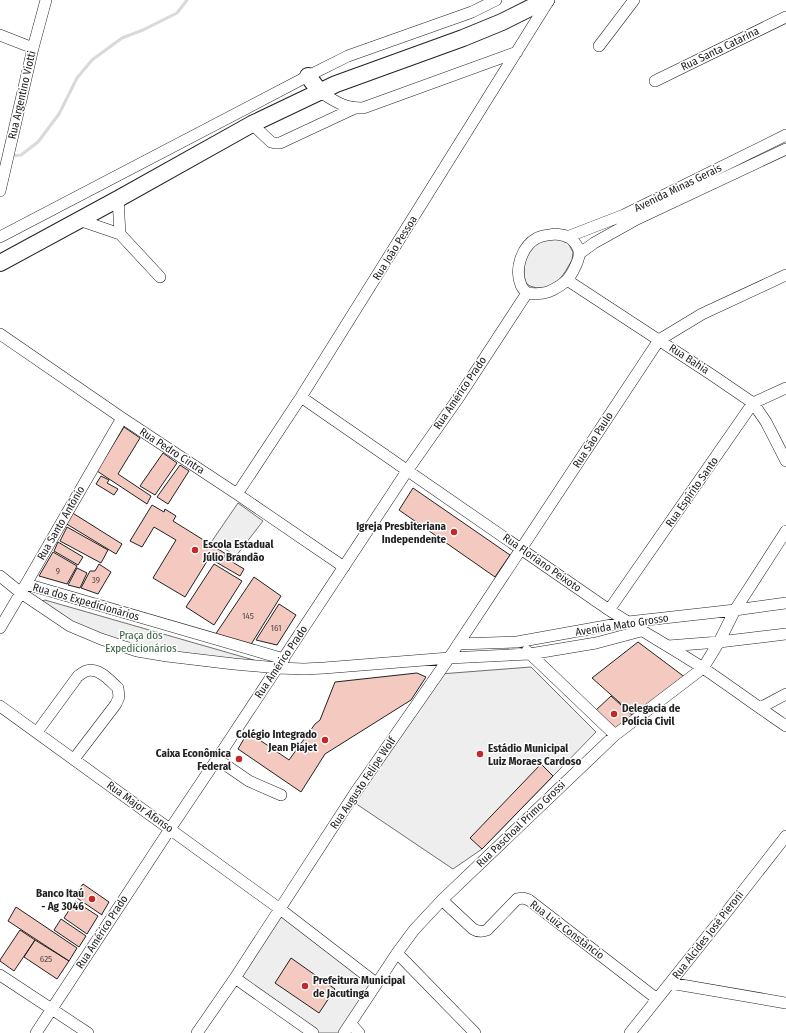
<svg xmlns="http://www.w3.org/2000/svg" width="786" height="1033" font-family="'Fira Sans Condensed',sans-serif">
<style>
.green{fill:#eee;stroke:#6f6f6f}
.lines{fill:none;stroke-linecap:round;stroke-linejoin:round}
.stream{stroke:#d9d9d9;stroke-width:3}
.building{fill:#f3c9c0;stroke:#222}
.minor-casing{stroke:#222;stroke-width:12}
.highway-casing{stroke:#222;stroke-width:18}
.minor{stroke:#fff;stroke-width:11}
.highway{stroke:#fff;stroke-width:16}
.poi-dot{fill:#c62828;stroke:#fff;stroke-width:1.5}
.labels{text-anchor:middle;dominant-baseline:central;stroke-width:3;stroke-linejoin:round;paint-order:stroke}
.number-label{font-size:9px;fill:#564c4a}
.street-label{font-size:11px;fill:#222;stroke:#fff}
.poi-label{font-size:11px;font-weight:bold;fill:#222;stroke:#fff;text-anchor:end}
.park-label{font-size:11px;fill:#2f5e38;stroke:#fff}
</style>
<rect width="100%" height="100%" fill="#fff"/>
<path class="green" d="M545,238L557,239L567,241L573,252L572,260L565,272L559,280L547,288H537L530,286L527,284L524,279V259L528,250Z
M238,503L263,521L236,556L212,541Z
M45,600L271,665L239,668L95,639L36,603Z
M531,667L596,732L482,849L453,869L352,801L440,674Z
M280,909L376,983L344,1033H313L235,978Z"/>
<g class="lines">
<path class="stream" d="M11,156L21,155L38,142L59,114L77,78L92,60L122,38L143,30L177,13L187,0"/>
</g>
<path class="building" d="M124,427L140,438L118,474L151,496L147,504L97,471Z
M163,453L177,463L155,495L140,486Z
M180,465L189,471L168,504L157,497Z
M101,476L109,480L107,483L118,489L114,495L96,484Z
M413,488L510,555L495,577L399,510Z
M152,505L164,512L165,509L176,516L173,521L226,554L224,557L244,569L240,576L209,558L185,597L153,578L176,540L154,527L142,547L130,541Z
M71,512L122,544L116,554L65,523Z
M67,527L108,550L101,563L60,541Z
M58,542L83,557L78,565L54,551Z
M53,552L77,566L67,584L39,576Z
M99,564L111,572L98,594L81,588L90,571H95Z
M214,564L242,581L214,625L186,607Z
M77,568L87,573L80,588L68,585Z
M254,577L281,596L250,646L215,635Z
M279,604L296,615L277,645L256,640Z
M638,642L686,678L636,717L592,678Z
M417,673L426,677L411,700L325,754L301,792L238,749L248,732L289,760L315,724L320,720L335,682Z
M611,696L633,716L616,730L595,711Z
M541,764L553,776L482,849L470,838Z
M83,884L109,902L102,914V915L74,896Z
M75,901L98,916L87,934L64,918Z
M16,907L77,948L69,961L8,921Z
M61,919L86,936L79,947L54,930Z
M20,930L35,940L14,971L0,961V960Z
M35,940L69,961L57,979L24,957Z
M291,958L335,989L319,1013L275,983Z"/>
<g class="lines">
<g class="minor-casing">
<path id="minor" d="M0,35L33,48
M599,46L634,0
M655,81L786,17
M320,92C336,102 344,108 363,108L517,52
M252,124L271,142L275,143H280L355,108
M0,191L33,48L46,0
M118,199L120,234L160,277
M79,220L120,234
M556,234C560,235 565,235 568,237C574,240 580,248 579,255C579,261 571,276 567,280C562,285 555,289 548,292C541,294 534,294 527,293C525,291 522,288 521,285C514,269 522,246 537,238C543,235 550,235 556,234Z
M0,237L308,76L348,56L472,12L496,0
M567,237L624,215L786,135
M579,254L594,243L637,219L786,149
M567,280L712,375L753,403L766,422L786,461
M0,334L122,418L237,494L344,567
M301,397L609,610C640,630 672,648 703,668C731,687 758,707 786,726
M237,494L301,397L549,0
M0,576L21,593L70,626L101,639L137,651L167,656L234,664L278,668L304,669L324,668L449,658L530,654L596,643L641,631
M26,584L284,659
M609,610L753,403L786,388
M0,628L26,584L122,418
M458,644L517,642L628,622L735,610L786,603
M668,646L719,642L786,634
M527,651L615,735
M0,706L280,909L376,983
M760,708L786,694
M37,732L78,676C80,675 83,672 86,671C99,667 110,681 118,688L119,697L116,704L74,759
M217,759L249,781L281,795
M442,900L473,929C478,932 482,932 487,930L517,899L523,898L529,900L657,999
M397,953L475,1033
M0,975L88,1033
M235,978L313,1033
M670,983L786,1003
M351,1024L359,1033
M36,1033L170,829L217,759L407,471L459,397L527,293
M197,1033L235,978L355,793L449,658L659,340L702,314L786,275
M344,1033L397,953L414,930L442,900L615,735L703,668L719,642L735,610L786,531
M630,1033L725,914L786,836"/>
</g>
<g class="highway-casing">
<path id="highway" d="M308,76L320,92
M0,263L118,199L252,124L336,84L463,38L502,22L546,0"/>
</g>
<use href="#minor" class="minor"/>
<use href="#highway" class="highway"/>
</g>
<g class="poi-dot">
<circle cx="454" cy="532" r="4"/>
<circle cx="195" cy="550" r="4"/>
<circle cx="614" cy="714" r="4"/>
<circle cx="325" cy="740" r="4"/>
<circle cx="480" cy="754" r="4"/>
<circle cx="239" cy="759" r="4"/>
<circle cx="92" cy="899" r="4"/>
<circle cx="305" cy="986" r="4"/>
</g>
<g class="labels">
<g class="number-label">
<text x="58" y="571">9</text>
<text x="96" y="580">39</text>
<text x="248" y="616">145</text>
<text x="276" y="628">161</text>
<text x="46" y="959">625</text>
</g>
<g class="street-label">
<text transform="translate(720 49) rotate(-26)">Rua Santa Catarina</text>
<text transform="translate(22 95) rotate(-77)">Rua Argentino Viotti</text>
<text transform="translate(678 188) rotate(-26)">Avenida Minas Gerais</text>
<text transform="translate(395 248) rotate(-58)">Rua João Pessoa</text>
<text transform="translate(689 359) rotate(33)">Rua Bahia</text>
<text transform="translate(460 393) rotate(-56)">Rua Américo Prado</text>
<text transform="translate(593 440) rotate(-57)">Rua São Paulo</text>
<text transform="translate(172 451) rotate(33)">Rua Pedro Cintra</text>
<text transform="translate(692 492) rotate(-55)">Rua Espírito Santo</text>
<text transform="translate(61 523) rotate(-60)">Rua Santo Antônio</text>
<text transform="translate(542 563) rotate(35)">Rua Floriano Peixoto</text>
<text transform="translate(86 602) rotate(16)">Rua dos Expedicionários</text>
<text transform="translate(622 625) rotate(-9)">Avenida Mato Grosso</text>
<text transform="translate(281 662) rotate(-56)">Rua Américo Prado</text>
<text transform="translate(363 783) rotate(-56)">Rua Augusto Felipe Wolf</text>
<text transform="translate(140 807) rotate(36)">Rua Major Afonso</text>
<text transform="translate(521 824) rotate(-44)">Rua Paschoal Primo Grossi</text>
<text transform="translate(567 930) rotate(37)">Rua Luiz Constâncio</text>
<text transform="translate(102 932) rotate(-57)">Rua Américo Prado</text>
<text transform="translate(708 935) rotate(-52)">Rua Alcides José Pieroni</text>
</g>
<g class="poi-label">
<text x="446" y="526">Igreja Presbiteriana<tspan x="446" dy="13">Independente</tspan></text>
<text x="203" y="544" text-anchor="start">Escola Estadual<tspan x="203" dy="13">Júlio Brandão</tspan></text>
<text x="622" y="708" text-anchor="start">Delegacia de<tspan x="622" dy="13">Polícia Civil</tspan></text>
<text x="317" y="734">Colégio Integrado<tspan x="317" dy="13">Jean Piajet</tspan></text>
<text x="488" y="748" text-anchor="start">Estádio Municipal<tspan x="488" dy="13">Luiz Moraes Cardoso</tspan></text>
<text x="231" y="753">Caixa Econômica<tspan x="231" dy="13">Federal</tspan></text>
<text x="84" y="893">Banco Itaú<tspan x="84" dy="13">- Ag 3046</tspan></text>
<text x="313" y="980" text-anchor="start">Prefeitura Municipal<tspan x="313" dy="13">de Jacutinga</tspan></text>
</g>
<g class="park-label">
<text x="141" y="635">Praça dos<tspan x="141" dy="13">Expedicionários</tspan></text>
</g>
</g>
</svg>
